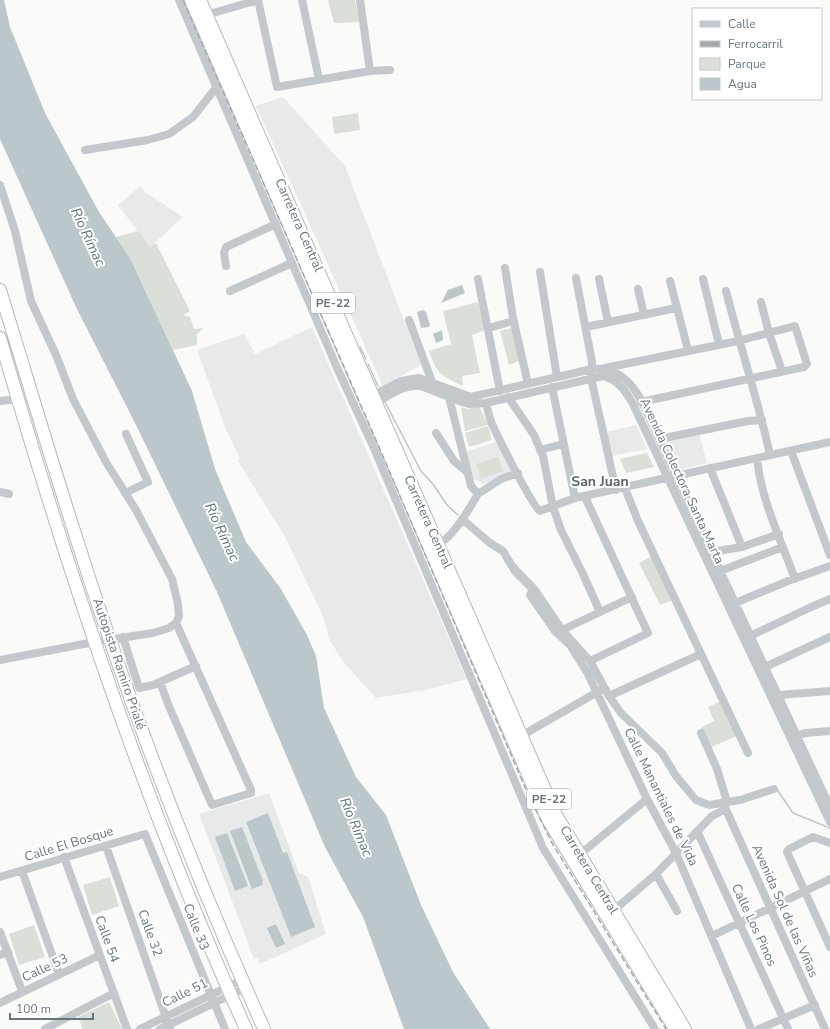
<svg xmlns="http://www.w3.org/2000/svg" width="830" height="1029" font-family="'Nunito Sans',sans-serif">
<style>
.built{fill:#e8e9e9}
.green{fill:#dadfd7}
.water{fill:#bbc7cb}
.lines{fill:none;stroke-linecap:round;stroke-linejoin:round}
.stream{stroke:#bbc7cb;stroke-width:1.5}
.highway-casing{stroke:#b4b9bd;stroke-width:14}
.minor{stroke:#c3c8cc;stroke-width:8}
.highway{stroke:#fff;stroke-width:12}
.rail{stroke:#a2aab0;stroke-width:1.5;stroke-dasharray:6 3;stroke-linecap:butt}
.labels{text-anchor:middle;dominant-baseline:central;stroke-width:4;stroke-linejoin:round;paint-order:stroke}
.shield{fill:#fff;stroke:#939fa8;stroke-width:1}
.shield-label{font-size:12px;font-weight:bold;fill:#657683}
.street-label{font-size:13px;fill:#657683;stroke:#fff}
.water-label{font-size:14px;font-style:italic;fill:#60757c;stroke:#fff}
.neighbourhood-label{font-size:14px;font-weight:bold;fill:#57646e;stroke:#fff}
</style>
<rect width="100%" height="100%" fill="#fafaf8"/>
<path class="built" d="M283,97L345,166L421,365L383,386L256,106Z
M141,186L145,192L183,217L150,247L118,205Z
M312,327L465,675L467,679L426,690L376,698L344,663L329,639L323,616L285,537L238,461L240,458L225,427L197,350L244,334L255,354Z
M636,425L647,449L611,456L606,432Z
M699,433L707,463L679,470L666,441Z
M498,441L513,470L482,485L480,481L473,480L465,452Z
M269,793L299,873L308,877L326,934L260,964L257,958L254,959L199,814Z"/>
<path class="green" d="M328,0H355L360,22L334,23Z
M358,113L360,130L334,134L332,117Z
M138,231L150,247L156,243L190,311L183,315L190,317L194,329L203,328L197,334V345L173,350L130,258L116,237Z
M478,302L485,330L472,335L480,373L462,376L463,386C442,376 437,375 429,351L451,344L443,311Z
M512,328L519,361L509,365L500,331Z
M479,406L488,425L465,431L461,407L468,409Z
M488,426L492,440L469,447L465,433Z
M647,453L654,467L626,473L620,459Z
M498,457L503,471L481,479L476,464Z
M652,556L673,600L660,605L639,563Z
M721,701L737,736L711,747L701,728L714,721L708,707Z
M110,877L119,906L92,915L83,885Z
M34,925L45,957L19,965L9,934Z
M109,1002L122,1029H83L78,1017Z"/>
<path class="water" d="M0,0H4L10,27L45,113L99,212L130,258L192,391L215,469L246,542L281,589L307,635L316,656L324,708L356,777L386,815L421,905L453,972L490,1029H404L363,917L325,847L217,592L137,427L76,307L0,139Z
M462,285L465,293L441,303L448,290Z
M423,310L426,312L430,325L429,327L421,328L417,312Z
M442,330L443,340L436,343L433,334Z
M268,813L283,853L287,852L315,927L291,937L246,822Z
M242,827L263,881L262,882L263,885L252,889L230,831Z
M227,833L248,886L235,891L215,837Z
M276,924L285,944L276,948L267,928Z"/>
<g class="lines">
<path class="stream" d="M360,347L366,359
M368,364L378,386
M385,402L421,471L433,484L447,505L458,515
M505,561L513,574L528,589
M776,788L793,813L830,828"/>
<g class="highway-casing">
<path id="highway" d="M191,0L547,818L675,1029
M200,0L556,815L685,1029
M0,290C36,407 70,525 110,640C155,772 207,902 264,1029
M0,338C68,573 145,806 246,1029"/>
</g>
<path class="minor" d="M179,0L338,370L373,446L535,829L543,848L655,1029
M258,0L277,87L370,71L390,70
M302,0L319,79
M360,0L370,71
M206,15L258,0
M85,150L148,140L169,134L193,117L219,84
M0,185L15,231L31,301L56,355L73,399L106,462L136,510L172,579L178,604L179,616L176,623L169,628L153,633L94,642L0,660
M226,266L224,253L226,247L276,224
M505,268L513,318L528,384
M540,272L557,377
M576,278L592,362L591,378L616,490
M478,279L500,391
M599,279L608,322
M703,279L719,344
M670,281L688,350
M638,289L644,315
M230,291L292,263
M726,291C740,346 758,400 770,455
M761,302L769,333L782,371
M409,320L432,382
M586,327L676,308
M489,328L513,321
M605,368L738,341L795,326L807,364L804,367L641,402
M552,387L575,498
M373,395L401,381L419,378L471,397L592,369C634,366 644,408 659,439L830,807
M508,397L534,435L543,456L553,507L561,530L583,574L600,612
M0,401L18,399H33
M376,403C390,395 404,384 421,386L462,402L469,404L486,403L603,376C619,381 625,390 633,404L830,822
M486,403C488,410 489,417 492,424C498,437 532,506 540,511L575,498L830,442
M436,433L454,461L468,473
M659,439L748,421L762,420
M540,450L563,444
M791,451L830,555
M757,458C761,500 781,540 795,579
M710,468L742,547
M625,488L638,521L748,753
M0,492L9,494
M125,493L148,482L126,434
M478,494L501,479L518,473
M585,497L648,633L590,661
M462,519L490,543L503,551L512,566L535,590L562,630L590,661L609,696L621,713L662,753L676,776L696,800L709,805L740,800L774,789
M435,546C452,540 469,509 478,494L471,486L449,397
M711,552L742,547L779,534
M720,571L783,547
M533,588L530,595L555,631L570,645L588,674L647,799L676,853L751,1029
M735,603L788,581L830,566
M562,630L632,597
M750,636L809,608L830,599
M123,637L139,688L153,685L196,666
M765,667L830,637
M160,682L168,704L212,805L251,793V790L176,623
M779,695L830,691
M609,696L701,654
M701,733L717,769L727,802
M521,736L601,690
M797,736L805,733L830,731
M723,803L825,1029
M697,831L788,1029
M830,843L813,837L789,849L787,852L830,947
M106,846L170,1029
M579,855L647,799
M64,857L127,1029
M22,871L59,974
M656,874L677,911
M0,877L145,834L225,1029
M613,911L656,874L712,816L726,809
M0,932L22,991
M712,936L830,879
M0,955L8,952
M0,1003L100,955
M45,1029L114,993
M140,1029L242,980
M160,1029L245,988
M759,1029L815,1005"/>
<use href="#highway" class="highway"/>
<path class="rail" d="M183,0L370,426L527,792L552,843L666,1029"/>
</g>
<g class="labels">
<g class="shield">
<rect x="311" y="293" width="44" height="20" rx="3"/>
<rect x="527" y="789" width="44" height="20" rx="3"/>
</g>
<g class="shield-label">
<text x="333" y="303">PE-22</text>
<text x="549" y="799">PE-22</text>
</g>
<g class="street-label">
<text transform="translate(299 225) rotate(66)">Carretera Central</text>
<text transform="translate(682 481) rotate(65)">Avenida Colectora Santa Marta</text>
<text transform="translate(428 522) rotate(66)">Carretera Central</text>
<text transform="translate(119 664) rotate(71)">Autopista Ramiro Prialé</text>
<text transform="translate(661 797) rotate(64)">Calle Manantiales de Vida</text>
<text transform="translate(69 844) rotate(-17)">Calle El Bosque</text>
<text transform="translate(589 870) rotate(59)">Carretera Central</text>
<text transform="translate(785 911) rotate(66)">Avenida Sol de las Viñas</text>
<text transform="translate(754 925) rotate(65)">Calle Los Pinos</text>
<text transform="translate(196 927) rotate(68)">Calle 33</text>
<text transform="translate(150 933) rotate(70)">Calle 32</text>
<text transform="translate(107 939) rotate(70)">Calle 54</text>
<text transform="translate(45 968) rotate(-25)">Calle 53</text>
<text transform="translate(185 993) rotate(-26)">Calle 51</text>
</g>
<g class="water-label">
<text transform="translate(88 237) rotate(65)">Río Rímac</text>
<text transform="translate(222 532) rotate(65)">Río Rímac</text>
<text transform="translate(356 827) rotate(67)">Río Rímac</text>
</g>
<g class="neighbourhood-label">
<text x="600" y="481">San Juan</text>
</g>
</g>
<rect x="692" y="8" width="130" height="92" fill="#ffffff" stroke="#c1c8cd"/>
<rect x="700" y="21" width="20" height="6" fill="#c3c8cc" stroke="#c1c8cd"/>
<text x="728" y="28" font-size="12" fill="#657683">Calle</text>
<rect x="700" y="41" width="20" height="6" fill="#a2aab0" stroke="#c1c8cd"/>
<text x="728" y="48" font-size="12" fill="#657683">Ferrocarril</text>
<rect x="700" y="58" width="20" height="12" fill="#dadfd7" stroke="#c1c8cd"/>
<text x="728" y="68" font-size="12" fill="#657683">Parque</text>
<rect x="700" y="78" width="20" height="12" fill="#bbc7cb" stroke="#c1c8cd"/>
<text x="728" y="88" font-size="12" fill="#657683">Agua</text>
<path d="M10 1013v6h83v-6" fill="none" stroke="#657683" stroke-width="2"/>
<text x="16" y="1013" font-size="12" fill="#657683" stroke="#ffffff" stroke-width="3" paint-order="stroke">100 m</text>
</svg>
